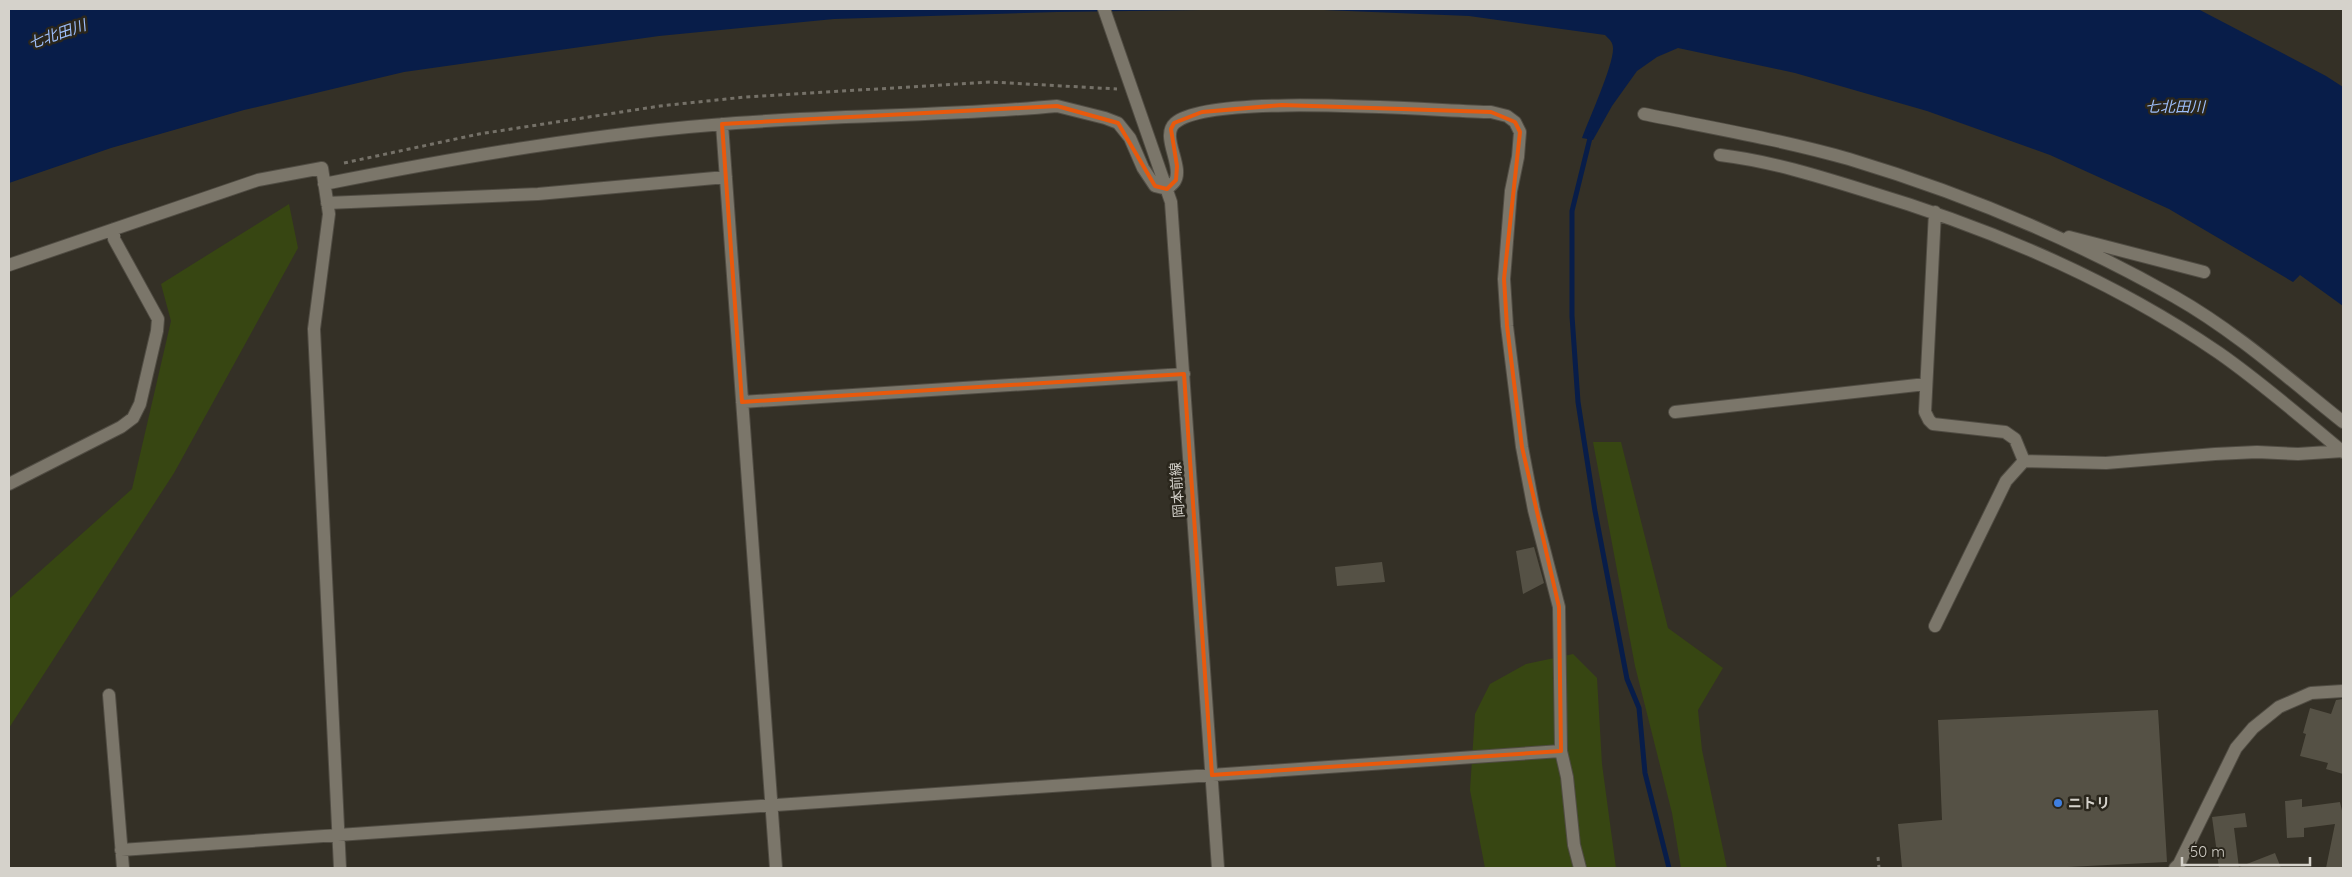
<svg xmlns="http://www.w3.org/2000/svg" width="2352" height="877" font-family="Quicksand,'Noto Sans JP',sans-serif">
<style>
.green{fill:#374612}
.water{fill:#081d49}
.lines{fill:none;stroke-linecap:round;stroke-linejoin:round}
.stream{stroke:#081d49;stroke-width:5}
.building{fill:#555145}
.minor-casing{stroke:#504c43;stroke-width:14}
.path{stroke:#757168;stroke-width:3;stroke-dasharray:4 4;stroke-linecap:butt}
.minor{stroke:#7b766a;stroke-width:12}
.marked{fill:none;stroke:#e8590c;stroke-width:4;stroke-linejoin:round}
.shop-dot{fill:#3f7fe0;stroke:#2a261c;stroke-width:2}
.labels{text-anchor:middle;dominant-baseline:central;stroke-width:5;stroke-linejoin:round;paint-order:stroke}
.street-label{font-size:14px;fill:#d5d2cb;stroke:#2a261c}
.poi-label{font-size:14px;font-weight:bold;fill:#d5d2cb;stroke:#2a261c;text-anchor:start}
.water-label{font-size:15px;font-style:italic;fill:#9ebffb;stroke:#2a261c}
</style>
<rect width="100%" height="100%" fill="#343026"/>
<path class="green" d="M289,204L298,248L174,473L9,728V599L132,489L171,321L161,284Z
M1593,442H1621L1668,628L1723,668L1698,710L1702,750L1727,868H1681L1672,813L1635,666Z
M1573,654L1597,678L1602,764L1616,868H1485L1470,790L1475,714L1490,684L1526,664Z"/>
<path class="water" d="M9,9H1281L1057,12L834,19L659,36L404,72L244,110L111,148L9,183Z
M1300,9H2198L2326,76L2343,87V306L2300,275L2293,282L2169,209L2050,155L1927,111L1795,73L1678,48L1657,57L1637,71L1612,106L1593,140L1582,138C1589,119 1614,64 1613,48C1613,42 1609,39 1605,35L1469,16Z"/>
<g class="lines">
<path class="stream" d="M1591,134L1572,211V316L1578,402L1595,511L1627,679L1639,708L1645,773L1669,868"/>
</g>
<path class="building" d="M1534,547L1544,583L1523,594L1516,551Z
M1382,562L1385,582L1337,586L1335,567Z
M2343,699V774L2326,769L2328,763L2300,756L2306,734L2303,733L2310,708L2331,714L2336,700Z
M2158,710L2167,862L2048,868H1902L1898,824L1942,820L1938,720Z
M2302,799V807L2340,802L2343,815V868H2326L2335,824L2304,828V837L2287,838L2285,801Z
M2245,813L2247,827L2234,828L2239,868H2219L2212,817Z
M2275,853L2281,868H2239V867Z"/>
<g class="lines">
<g class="minor-casing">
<path id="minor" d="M1104,9L1171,202L1218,868
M1644,114C1713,128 1782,140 1849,159C1962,193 2073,239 2175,297C2235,331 2289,379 2343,422
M722,124L776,868
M1720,155C1770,161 1818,176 1866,191C1990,228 2111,279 2219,353C2262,383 2302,418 2343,452
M324,184C460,157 598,133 736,123C843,115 950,116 1057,106L1105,118L1118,123L1130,138L1143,168L1155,186L1167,189C1169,187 1173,184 1175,181C1184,166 1160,136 1175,123C1211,92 1434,111 1491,112L1507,116L1515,122L1520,132L1518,157L1511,191L1504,279L1507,326L1522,447L1534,510L1559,607L1561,751L1567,777L1574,845L1580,868
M327,203L538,194L726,177
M1935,212L1925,412L1929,420L1933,424L2005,432L2015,439L2024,461
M2069,237L2204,272
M9,265L258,180L322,168L329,214L314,329L340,868
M742,402L1184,374
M1675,412L1926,384
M9,484L121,427L133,418L140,404L157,331L158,319L114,239V229
M1935,626L2006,481L2024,461L2106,463L2215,454L2257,452L2298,454L2343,451
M109,695L123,868
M121,850L1561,751
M2175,868L2179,864L2236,748L2253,728L2279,707L2311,693L2343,691"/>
</g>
<path class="path" d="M344,163L479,134L660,106L745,97L991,82L1117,89
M1878,857L1879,868"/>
<use href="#minor" class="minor"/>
</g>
<path class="marked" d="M1282,105L1491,112L1515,122L1520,132L1504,279L1507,326L1522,447L1559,607L1561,751L1212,775L1184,374L742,402L722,124L1057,106L1118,123L1155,186L1167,189L1176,180L1177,166L1171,129L1174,123L1202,112Z"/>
<circle class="shop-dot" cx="2058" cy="803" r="5"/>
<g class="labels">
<g class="street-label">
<text transform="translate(1177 490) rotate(-94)">岡本前線</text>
</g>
<g class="poi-label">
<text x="2068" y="803">ニトリ</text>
</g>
<g class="water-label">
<text transform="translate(57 34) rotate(-19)">七北田川</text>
<text x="2175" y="106">七北田川</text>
</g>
</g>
<rect width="2352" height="877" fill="none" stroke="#d5d2cb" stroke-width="20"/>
<path d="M2182 857v8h128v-8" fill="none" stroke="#d5d2cb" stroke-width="2.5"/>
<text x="2190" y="857" font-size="15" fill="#d5d2cb" stroke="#2a261c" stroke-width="4" paint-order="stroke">50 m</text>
</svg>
